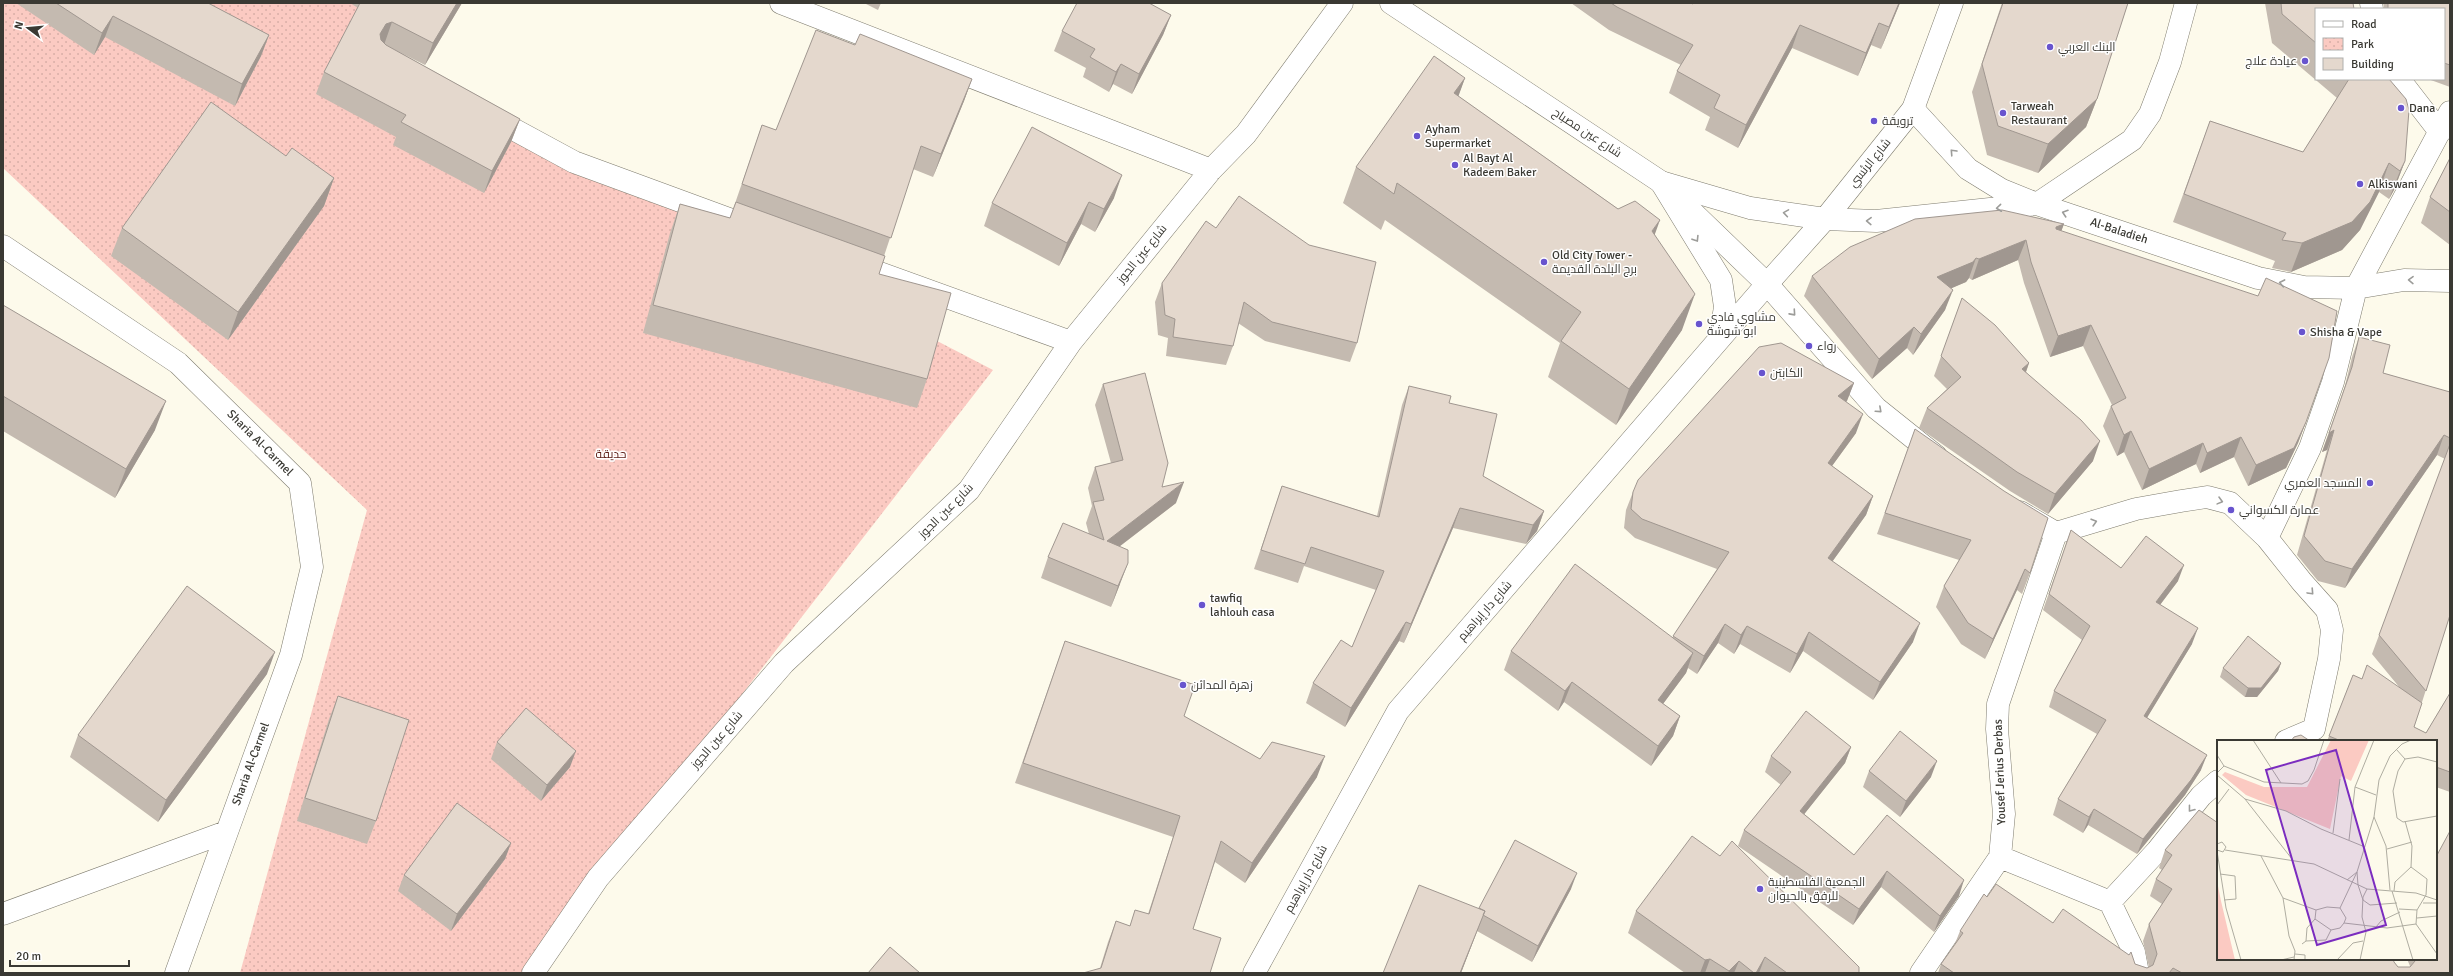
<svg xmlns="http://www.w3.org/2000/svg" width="2453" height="976" font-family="Signika,Cairo,sans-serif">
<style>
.park{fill:url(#park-dots)}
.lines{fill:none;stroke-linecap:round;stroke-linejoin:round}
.minor-casing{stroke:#7f7c6f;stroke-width:23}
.secondary-casing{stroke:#7f7c6f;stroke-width:23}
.minor{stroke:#fff;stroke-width:22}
.secondary{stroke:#fff;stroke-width:22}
.wall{fill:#c4bab0}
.shaded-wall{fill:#a09790}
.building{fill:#e4d8cd;stroke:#a09790}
.oneway{stroke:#9c9c99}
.poi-dot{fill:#6854ce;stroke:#fff;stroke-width:1.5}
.labels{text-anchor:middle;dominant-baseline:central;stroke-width:3;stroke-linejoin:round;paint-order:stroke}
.poi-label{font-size:12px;fill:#3a3933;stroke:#fff;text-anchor:start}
.street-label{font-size:12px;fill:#3a3933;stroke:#fff}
.park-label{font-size:12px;fill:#5c1c15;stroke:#fff}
.inset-road{fill:none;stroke:#afada1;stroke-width:1}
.view{fill:#7b2cbf;fill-opacity:0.15;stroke:#7b2cbf;stroke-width:2}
.inset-edge{fill:none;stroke:#3a3933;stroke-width:2}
</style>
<defs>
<pattern id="park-dots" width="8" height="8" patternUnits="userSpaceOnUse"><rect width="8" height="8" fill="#fbcac2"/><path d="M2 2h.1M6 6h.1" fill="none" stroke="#d8aea7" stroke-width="1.8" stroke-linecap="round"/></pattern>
</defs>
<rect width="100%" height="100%" fill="#fdfaeb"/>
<path class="park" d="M3,3H379L348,35L993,370L526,973H240L367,510L3,168Z"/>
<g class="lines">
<g class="minor-casing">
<path id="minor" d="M781,3L1211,170
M1391,3L1661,182L1767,284L1876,408L1936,456
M2371,3L2372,9
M2399,79L2440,132
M1913,109L1968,169L2002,190L2037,204L2258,278L2304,287L2356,288L2404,280L2450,281
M489,116L574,162L740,223
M1825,219L1876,221L2037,204L2132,140L2150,114L2170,62L2186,3
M3,246L178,363L300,483L312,567L291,655L176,973
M852,263L1071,342
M2020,512L2056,533L2136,509L2181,501L2207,497L2230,503L2267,538L2302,582L2327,610L2332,630L2329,659L2314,729L2286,741
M2267,538L2310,448L2333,382L2356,288L2450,112
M2000,857L2110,902L2134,952L2138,973
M2110,902L2157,851L2201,796L2218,781
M3,914L226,832
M533,973L598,878L784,663L969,490L1071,342L1211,170L1246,134L1342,3
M1921,973L2000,857L2004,814L1997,729L1998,704L2056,533"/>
</g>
<g class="secondary-casing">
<path id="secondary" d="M1661,182L1721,280L1725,307L1720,338
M1661,182L1750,208L1825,219
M1254,973L1398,711L1767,284L1825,219L1913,109L1952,3"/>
</g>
<use href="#minor" class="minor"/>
<use href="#secondary" class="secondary"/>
</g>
<path class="wall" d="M16,3H208L269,35L261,56L235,106L105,37L94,55Z
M350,3H462L425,65L399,52L520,119L511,142L484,193L393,145L396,137L316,94L324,72L358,8Z
M864,3H881L878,10Z
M1571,3H1691L1693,4L1694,3H1900L1881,49L1871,45L1858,76L1792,48L1738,148L1705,130L1710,117L1669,93L1677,71L1681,65L1609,30Z
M2002,3H2128L2097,99L2086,127L2038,173L1987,155L1972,92Z
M2265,3H2353L2316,9V79H2389L2405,161L2394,190L2389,199L2379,192L2360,230L2342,250L2291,272L2272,268L2275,261L2173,222L2210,121L2303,152L2337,98L2272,43Z
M2383,3H2450V87L2428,79H2444V9H2384V7Z
M1152,5L1171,15L1163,35L1132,94L1113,84L1109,92L1083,77L1086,68L1054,51L1062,31Z
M855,45L972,79L964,101L933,177L913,169L884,256L879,274L927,379L917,408L643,333L670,233L680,204L730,218L762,125L776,130Z
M1465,78L1458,96L1655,235L1682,330L1616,425L1548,377L1560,343L1385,220L1381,230L1343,203L1356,167Z
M286,156L334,178L324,206L228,340L111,256L122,228Z
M2450,158V245L2421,223L2430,197Z
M1114,198L1095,232L1081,224L1059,266L984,226L992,203Z
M1206,221L1357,343L1350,362L1265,341L1238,323L1233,346L1226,365L1166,356L1168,338L1158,335L1155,302L1162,283Z
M2064,224L2061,231L2306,422L2298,443L2286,468L2248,486L2234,457L2200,473L2196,464L2142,490L2124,452L2117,456L2103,426L2111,406L2112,405L2083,346L2050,357L2024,283L2018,260L1972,280L1969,278L1966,282L1951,288L1945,310L1913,355L1907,348L1872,379L1804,296L1812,276Z
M1962,298L2029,363L2026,372L2093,461L2048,514L2010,491L1919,428L1927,408L1947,389L1934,376Z
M3,305L155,430L115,498L3,431Z
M2359,337L2383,373L2449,392L2450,388V615L2414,727L2426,733L2450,693V792L2436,787V741H2327L2353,675L2362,679L2400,688L2372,654L2445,459L2437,455L2345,588L2318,581L2297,555L2327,450L2322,452L2345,386L2352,357Z
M1854,383L1846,402L1856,433L1832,466L1873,496L1866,515L1832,562L1913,642L1873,700L1803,651L1790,673L1740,644L1734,654L1718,643L1697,674L1688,668L1686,673L1663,704L1680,716L1673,736L1651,766L1564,702L1558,711L1504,670L1511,651L1672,638L1717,569L1635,538L1624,528L1626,510L1633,492Z
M1103,384L1162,487L1176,503L1119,547L1120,584L1111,607L1041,578L1048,557L1089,534L1086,523L1092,506L1088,488L1095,467L1111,463L1095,405Z
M1409,386L1449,403L1483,476L1544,511L1537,531L1526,544L1453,528L1404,643L1399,641L1345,727L1306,703L1313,683L1352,647L1376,590L1304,566L1298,583L1254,569L1282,486L1377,516L1402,405Z
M1915,429L2030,573L2022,594L2017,590L1985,659L1961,644L1936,607L1944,586L1959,560L1877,534Z
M2071,530L2121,568L2178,581L2160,605L2192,644L2147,717L2201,770L2185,795L2137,854L2088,825L2083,833L2053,815L2058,799L2097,734L2049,707L2054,691L2082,640L2043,610Z
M1065,641L1184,716L1260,759L1317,777L1245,883L1215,862L1193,929L1100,968L1108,942L1116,921L1130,926L1135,910L1148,914L1173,837L1015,783Z
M2281,663L2278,671L2257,697H2245L2220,677L2223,668Z
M267,674L158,822L70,757L78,735Z
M338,696L376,821L367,844L297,821L329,719Z
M497,742L570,767L541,801L491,759Z
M1851,747L1845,763L1804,814L1854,855L1959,896L1934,932L1881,887L1853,925L1738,846L1744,830L1781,785L1765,772L1771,756Z
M1869,771L1931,777L1900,817L1863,787Z
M2199,810L2218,959L2394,962L2398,967H2410V966L2407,959H2436L2450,973H1938L1941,964L1954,946L1960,931L1987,897L2053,923L2135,964L2147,968L2149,967L2143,941L2149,924L2162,904L2150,896L2156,879L2162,870L2159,868L2165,850Z
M511,843L505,859L451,931L398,891L404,875Z
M1571,889L1532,962L1477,931L1461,973H1383L1479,908Z
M1636,911L1859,973H1685L1628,933Z"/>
<path class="shaded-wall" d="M457,3H462L425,65L433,43Z
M1899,3H1900L1881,49L1889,27Z
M1171,15L1163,35L1132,94L1139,74Z
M113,16L105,37L94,55L102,33Z
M392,22L384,45L377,47L380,34L386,24Z
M1879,23L1871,45L1858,76L1866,53Z
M1800,25L1792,48L1738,148L1746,125Z
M269,35L261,56L235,106L242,84Z
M1121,64L1113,84L1109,92L1116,72Z
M1465,78L1452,114L1454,93Z
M972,79L964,101L933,177L941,154Z
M2097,99L2086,127L2038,173L2048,144Z
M520,119L511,142L484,193L492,171Z
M2405,161L2394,190L2389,199L2400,171Z
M2389,163L2379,192L2360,230L2342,250L2291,272L2302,243Z
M1122,175L1114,198L1095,232L1104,209Z
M334,178L324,206L228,340L238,312Z
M1089,202L1081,224L1059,266L1067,243Z
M1660,220L1647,256L1652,231Z
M2064,224L2056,245V227Z
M2026,240L2018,260L1972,280L1979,259Z
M1976,258L1969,278L1966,282L1929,298L1937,277Z
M1953,290L1945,310L1913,355L1921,334Z
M1695,294L1682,330L1616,425L1629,389Z
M2091,325L2083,346L2050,357L2058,336Z
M1914,327L1907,348L1872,379L1879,359Z
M2029,363L2022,383V369Z
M1854,383L1847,401L1832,415L1838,396Z
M166,401L155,430L115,498L126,469Z
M1863,414L1856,433L1821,481L1828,463Z
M2306,422L2298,443L2286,468L2248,486L2256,465Z
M2334,430L2327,450L2322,452L2329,433Z
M2131,431L2124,452L2117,456L2124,435Z
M2444,435L2437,455L2345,588L2352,569Z
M2241,437L2234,457L2200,473L2207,453Z
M2100,441L2093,461L2048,514L2055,494Z
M2203,443L2196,464L2142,490L2149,469Z
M1184,482L1176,503L1099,562L1107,541Z
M1873,496L1866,515L1821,577L1828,558Z
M1460,508L1453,528L1404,643L1411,624Z
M1544,511L1537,531L1526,544L1533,525Z
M1128,563L1120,584L1111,607L1118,586Z
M2184,565L2178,581L2150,618L2156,602Z
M2025,569L2017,590L1985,659L1993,639Z
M1406,622L1399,641L1345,727L1351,708Z
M1920,623L1913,642L1873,700L1880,682Z
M1725,624L1718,643L1697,674L1704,656Z
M1747,626L1740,644L1734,654L1741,635Z
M2198,628L2192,644L2139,731L2144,716Z
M1809,632L1803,651L1790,673L1797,654Z
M275,652L267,674L158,822L166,800Z
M1693,653L1686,673L1651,720L1658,700Z
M2281,663L2278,671L2257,697H2245L2248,688Z
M1572,682L1564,702L1558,711L1565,691Z
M1680,716L1673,736L1651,766L1658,746Z
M1851,747L1845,763L1794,827L1800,811Z
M576,751L570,767L541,801L547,785Z
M2207,755L2201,770L2185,795L2137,854L2143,839Z
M1325,756L1317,777L1245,883L1252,863Z
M1937,761L1931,777L1900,817L1906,801Z
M2094,809L2088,825L2083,833L2089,817Z
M511,843L505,859L451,931L457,914Z
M1887,871L1881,887L1853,925L1859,909Z
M1577,873L1571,889L1532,962L1538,946Z
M1964,880L1959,896L1934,932L1940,916Z
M1485,911L1461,973H1460Z
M1765,957L1759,973H1756Z
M1710,959L1705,973H1700L1705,960Z
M1739,961L1734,973H1728L1729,971Z"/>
<path class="building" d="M56,3H208L269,35L242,84L113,16L102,33Z
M360,3H457L433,43L392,22L386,24L380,34L381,40L386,45L520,119L492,171L401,122L406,115L324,72Z
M1077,3H1149L1171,15L1139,74L1121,64L1116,72L1090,57L1095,49L1062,31Z
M1611,3H1691L1693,4L1694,3H1899L1889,27L1879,23L1866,53L1800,25L1746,125L1714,108L1720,95L1677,71L1693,45L1617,7Z
M2003,3H2128L2097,99L2048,144L1998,126L1982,64Z
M2281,3H2353L2354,9H2316V43L2282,14Z
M2388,3H2450V65L2444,63V9H2388Z
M816,30L855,45L860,34L972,79L941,154L921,146L891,238L742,184L762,125L776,130Z
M1434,56L1465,78L1454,93L1618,209L1635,201L1660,220L1652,231L1695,294L1629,389L1561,341L1581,312L1397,183L1394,194L1356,167Z
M2349,79H2389L2406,99L2409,110L2405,161L2400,171L2389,163L2370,202L2352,222L2302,243L2282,240L2286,233L2184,194L2210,121L2303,152Z
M211,102L286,156L292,148L334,178L238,312L122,228Z
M1032,127L1122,175L1104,209L1089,202L1067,243L992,203Z
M2450,158V212L2430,197Z
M1239,196L1309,245L1376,262L1357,343L1272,322L1244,302L1233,346L1173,337L1175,319L1165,315L1162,283L1206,221L1216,228Z
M736,202L885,256L879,274L951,293L927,379L653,305L680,204L730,218Z
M2002,210L2064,224L2056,227V229L2258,296L2266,278L2337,311L2329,358L2306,422L2294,448L2256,465L2241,437L2207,453L2203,443L2149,469L2131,431L2124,435L2111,406L2126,398L2091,325L2058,336L2031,262L2026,240L1979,259L1976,258L1973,262L1937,277L1953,290L1921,334L1914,327L1879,359L1812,276L1850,247L1915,219Z
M1962,298L1995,325L2029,363L2022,369L2081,420L2100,441L2055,494L2017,472L1927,408L1961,377L1941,356Z
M3,305L166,401L126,469L3,396Z
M2359,337L2390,345L2383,373L2450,392V391V438L2444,435L2352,569L2325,561L2304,536L2334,430L2329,433L2352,367Z
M1781,343L1854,383L1838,396L1863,414L1828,463L1873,496L1828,558L1920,623L1880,682L1809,632L1797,654L1747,626L1741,635L1725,624L1704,656L1673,636L1729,552L1642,519L1631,509L1633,492L1638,480L1759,347Z
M1145,373L1168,463L1162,487L1184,482L1107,541L1128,550V563L1118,586L1048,557L1063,523L1104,540L1093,502L1104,500L1095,467L1123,460L1103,384Z
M1409,386L1451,396L1449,403L1497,414L1483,476L1544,511L1533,525L1460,508L1411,624L1406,622L1351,708L1313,683L1341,640L1352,647L1384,571L1311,547L1305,564L1261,550L1282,486L1379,517Z
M1915,429L2004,491L2048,518L2030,573L2025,569L1993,639L1968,623L1944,586L1971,540L1885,513Z
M2450,444V615L2426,691L2379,635Z
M2071,530L2121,568L2146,536L2184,565L2156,602L2198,628L2144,716L2207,755L2191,780L2143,839L2094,809L2089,817L2058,799L2106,720L2054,691L2090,626L2049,594Z
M1575,564L1693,653L1658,700L1680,716L1658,746L1572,682L1565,691L1511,651Z
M187,586L275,652L166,800L78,735Z
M2248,636L2281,663L2261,688H2248L2223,668Z
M1065,641L1195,685L1184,716L1260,759L1272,742L1325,756L1252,863L1221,841L1193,929L1221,938L1210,973H1083L1101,968L1116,921L1130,926L1135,910L1149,914L1180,816L1023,763Z
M2367,665L2422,703L2414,727L2426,733L2450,693V772L2436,767V741H2341L2329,736L2353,675L2362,679Z
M338,696L409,720L376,821L305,798Z
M526,708L576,751L547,785L497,742Z
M1806,711L1851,747L1800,811L1854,855L1887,815L1964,880L1940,916L1887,871L1859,909L1744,830L1791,772L1771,756Z
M1900,731L1937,761L1906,801L1869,771Z
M2301,735L2310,741H2291L2294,737Z
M457,803L511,843L457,914L404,875Z
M2199,810L2218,823V959H2393L2394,962L2398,967H2410L2415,961L2416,959H2436V857L2450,831V973H2182L2173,968L2169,973H1954L1941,964L1963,933L1960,931L1984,894L1987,897L1996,884L2053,923L2063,909L2129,955L2131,952L2135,964L2147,968L2153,965L2157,954L2149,924L2172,889L2156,879L2172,855L2165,850Z
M1692,836L1720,856L1732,841L1859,967V973H1787L1765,957L1756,973H1754L1739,961L1729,971L1710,959L1705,960L1636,911Z
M1515,840L1577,873L1538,946L1483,915L1485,911L1479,908Z
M1419,885L1485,911L1460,973H1383Z
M890,947L920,973H868Z"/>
<defs><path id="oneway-chevron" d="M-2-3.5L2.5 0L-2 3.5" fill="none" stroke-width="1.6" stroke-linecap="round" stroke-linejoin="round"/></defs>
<g class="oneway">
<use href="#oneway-chevron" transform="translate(1953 152) rotate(-133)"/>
<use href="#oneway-chevron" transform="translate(1999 208) rotate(174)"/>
<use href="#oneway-chevron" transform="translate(1786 213) rotate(-171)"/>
<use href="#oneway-chevron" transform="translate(2065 213) rotate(-162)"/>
<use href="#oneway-chevron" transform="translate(1869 221) rotate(-178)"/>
<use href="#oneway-chevron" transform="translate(1696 239) rotate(58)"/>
<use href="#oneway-chevron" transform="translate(2411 280) rotate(-179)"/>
<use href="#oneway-chevron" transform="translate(2282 283) rotate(-169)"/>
<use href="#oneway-chevron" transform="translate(1793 313) rotate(48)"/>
<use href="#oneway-chevron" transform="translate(1879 410) rotate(42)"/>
<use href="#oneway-chevron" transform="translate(2220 501) rotate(15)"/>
<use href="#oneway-chevron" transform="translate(2094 522) rotate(-16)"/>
<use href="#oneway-chevron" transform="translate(2311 592) rotate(47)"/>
<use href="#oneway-chevron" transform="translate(2191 809) rotate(128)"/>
</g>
<g class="poi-dot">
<circle cx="2050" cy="47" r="4"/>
<circle cx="2305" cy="61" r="4"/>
<circle cx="2401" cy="108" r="4"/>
<circle cx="2003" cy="113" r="4"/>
<circle cx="1874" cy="121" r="4"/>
<circle cx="1417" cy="136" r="4"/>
<circle cx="1455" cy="165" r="4"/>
<circle cx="2360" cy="184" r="4"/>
<circle cx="1544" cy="262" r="4"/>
<circle cx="1699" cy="324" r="4"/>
<circle cx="2302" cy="332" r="4"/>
<circle cx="1809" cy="346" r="4"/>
<circle cx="1762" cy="373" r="4"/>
<circle cx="2370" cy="483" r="4"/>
<circle cx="2231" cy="510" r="4"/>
<circle cx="1202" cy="605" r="4"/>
<circle cx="1183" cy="685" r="4"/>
<circle cx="1760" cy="889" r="4"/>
</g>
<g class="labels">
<g class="poi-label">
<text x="2058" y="47">البنك العربي</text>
<text x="2297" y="61" text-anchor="end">عيادة علاج</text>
<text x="2011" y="106">Tarweah<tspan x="2011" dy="14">Restaurant</tspan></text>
<text x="2409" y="108">Dana</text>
<text x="1882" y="121">ترويقة</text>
<text x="1425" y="129">Ayham<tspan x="1425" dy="14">Supermarket</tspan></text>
<text x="1463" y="158">Al Bayt Al<tspan x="1463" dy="14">Kadeem Baker</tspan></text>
<text x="2368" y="184">Alkiswani</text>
<text x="1552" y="255">Old City Tower -<tspan x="1552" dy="14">برج البلدة القديمة</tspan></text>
<text x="1707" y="317">مشاوي فادي<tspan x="1707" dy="14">ابو شوشة</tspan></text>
<text x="2310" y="332">Shisha &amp; Vape</text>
<text x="1817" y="346">رواء</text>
<text x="1770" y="373">الكابتن</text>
<text x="2362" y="483" text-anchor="end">المسجد العمري</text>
<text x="2239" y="510">عمارة الكسواني</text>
<text x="1210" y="598">tawfiq<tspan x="1210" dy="14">lahlouh casa</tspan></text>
<text x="1191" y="685">زهرة المدائن</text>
<text x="1768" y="882">الجمعية الفلسطينية<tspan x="1768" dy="14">للرفق بالحيوان</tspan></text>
</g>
<g class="street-label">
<text transform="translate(1587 133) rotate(33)">شارع عين مصباح</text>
<text transform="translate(1870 163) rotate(-51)">شارع الرئسي</text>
<text transform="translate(2119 231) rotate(18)">Al-Baladieh</text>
<text transform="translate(1142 254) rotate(-51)">شارع عين الجوز</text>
<text transform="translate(260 443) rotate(45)">Sharia Al-Carmel</text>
<text transform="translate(946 511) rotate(-45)">شارع عين الجوز</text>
<text transform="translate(1485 611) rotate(-49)">شارع دار إبراهيم</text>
<text transform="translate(717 740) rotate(-49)">شارع عين الجوز</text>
<text transform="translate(251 764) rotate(-70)">Sharia Al-Carmel</text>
<text transform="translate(2000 772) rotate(-92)">Yousef Jerius Derbas</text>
<text transform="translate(1306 879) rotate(-61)">شارع دار إبراهيم</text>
</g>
<g class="park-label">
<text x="611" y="454">حديقة</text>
</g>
</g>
<g transform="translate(2217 740)">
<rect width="220" height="220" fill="#fdfaeb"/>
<path d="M114,0H152L134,41L124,36L113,89L29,55L5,35L8,32L47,47H90ZM0,141L4,161L18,220H0Z" fill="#fbcac2"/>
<path class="inset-road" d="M36,0L64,43M179,9L188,19L201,17L220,22M0,15L7,26L0,33M188,19L181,31L176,51L180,78L186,82L220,76M7,26L47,42L85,44L91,41L97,30L107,0M0,35L28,59L75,119M138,47L159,55M28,59L69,71L104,89L148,107M0,65L12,49M157,77L169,106L173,150M188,81L195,106L194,127L210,139L209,155L200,170L199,184L220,214M116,93L123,39M132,100L138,47L157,0M0,104L5,102L9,107L6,112L0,110M170,109L195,102M8,110L97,124L150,149L199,153L220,160M0,111L9,168L24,220M44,116L66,158L72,196L78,211L77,220M140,132L141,145M3,134L18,136L19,159L7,160M130,140L140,132M141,145L146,160L153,165L180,163M175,151L196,220M177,151L178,142L194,127M66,158L99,170L110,167L123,168M206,163H220M182,169L200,170M200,178L220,176M98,179L114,190L123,188L127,183L129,178L123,168L140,132L157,77L162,40L173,16L185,4L194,0M127,183L170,188L199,184M159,187L164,181L183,172M89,201L90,188L98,179L99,170M85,204L89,201L109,200L114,190M78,214L88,215V220M64,220L77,217M120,220L136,203L146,201M143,220L149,192L145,177L146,157L150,149"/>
<path class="view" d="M119,10L169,185L100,205L49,30Z"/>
<rect width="220" height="220" class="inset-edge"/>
</g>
<rect width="2453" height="976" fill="none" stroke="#3a3933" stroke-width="8"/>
<rect x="2315" y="8" width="130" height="72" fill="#ffffff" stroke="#b0b0ad"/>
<rect x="2323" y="21" width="20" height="6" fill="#ffffff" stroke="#b0b0ad"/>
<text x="2351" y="28" font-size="12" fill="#3a3933">Road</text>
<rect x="2323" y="38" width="20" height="12" fill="url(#park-dots)" stroke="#b0b0ad"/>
<text x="2351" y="48" font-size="12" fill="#3a3933">Park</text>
<rect x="2323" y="58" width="20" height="12" fill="#e4d8cd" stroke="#b0b0ad"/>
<text x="2351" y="68" font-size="12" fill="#3a3933">Building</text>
<g transform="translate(28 28) rotate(286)" stroke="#ffffff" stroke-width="3" paint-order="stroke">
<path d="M0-3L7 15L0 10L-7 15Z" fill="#3a3933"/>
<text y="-6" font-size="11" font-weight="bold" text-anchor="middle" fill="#3a3933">N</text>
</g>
<path d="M10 960v6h119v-6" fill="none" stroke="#3a3933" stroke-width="2"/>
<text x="16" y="960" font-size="12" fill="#3a3933" stroke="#ffffff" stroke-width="3" paint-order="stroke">20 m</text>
</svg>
